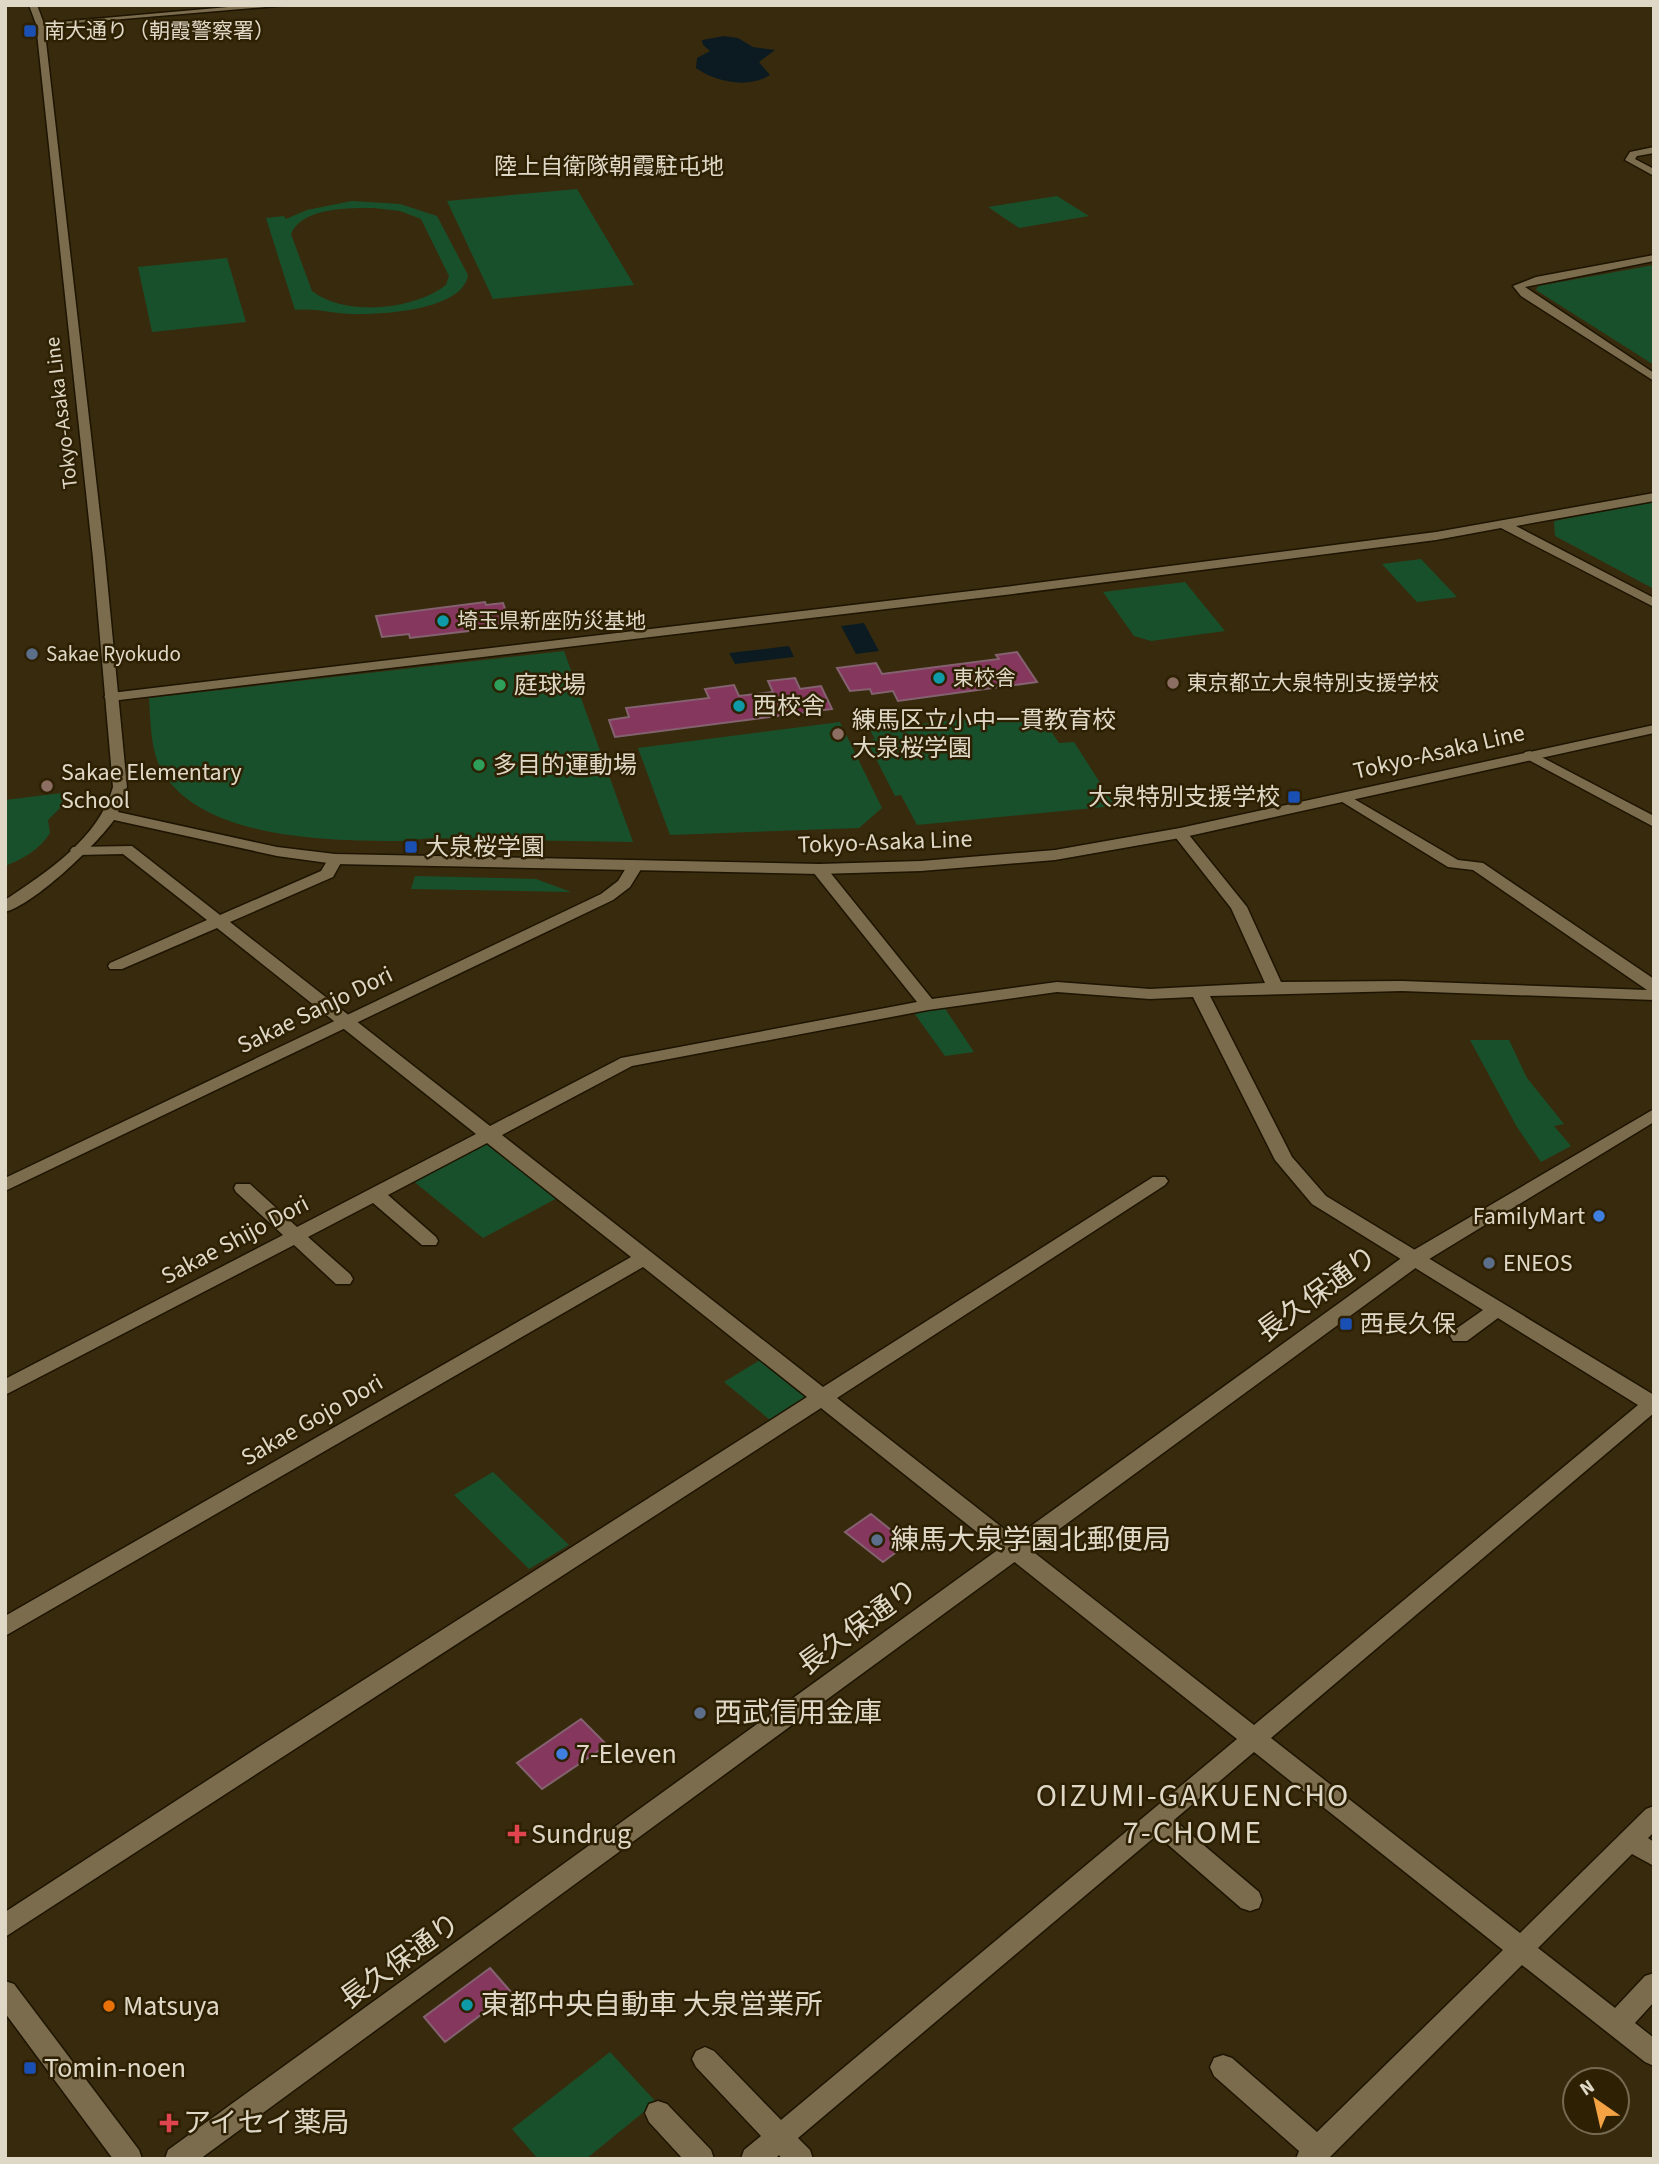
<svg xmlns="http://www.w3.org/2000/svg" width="1659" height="2164" font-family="'Source Sans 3','Noto Sans JP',sans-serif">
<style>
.green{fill:#19502c;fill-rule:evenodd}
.water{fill:#0c1b21}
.building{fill:#86375d;stroke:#846270;stroke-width:2}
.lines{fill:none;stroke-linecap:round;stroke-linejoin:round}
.minor-casing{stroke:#1d1401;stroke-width:3}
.tertiary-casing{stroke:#1d1401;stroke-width:3}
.secondary-casing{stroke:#1d1401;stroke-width:3}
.minor{fill:#7b6c4d;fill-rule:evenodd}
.tertiary{fill:#7b6c4d;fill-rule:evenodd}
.secondary{fill:#7b6c4d;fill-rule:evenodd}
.transit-dot{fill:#1a4fb4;stroke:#2e2103;stroke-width:2.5}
.culture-dot{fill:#0f9aa8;stroke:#2e2103;stroke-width:2.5}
.service-dot{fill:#5c6f8a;stroke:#2e2103;stroke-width:2.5}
.education-dot{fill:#8d6e63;stroke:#2e2103;stroke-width:2.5}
.leisure-dot{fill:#2e9e5b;stroke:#2e2103;stroke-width:2.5}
.shop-dot{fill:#3f7fe0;stroke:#2e2103;stroke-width:2.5}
.health-dot{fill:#e0444e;stroke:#2e2103;stroke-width:2.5}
.food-dot{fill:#e8710a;stroke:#2e2103;stroke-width:2.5}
.labels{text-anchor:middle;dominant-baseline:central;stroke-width:5;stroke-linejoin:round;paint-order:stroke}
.far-poi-label{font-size:21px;fill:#e0d8c7;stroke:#2e2103;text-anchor:start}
.far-street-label{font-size:21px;fill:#e0d8c7;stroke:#2e2103}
.far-quarter-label{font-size:23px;fill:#e0d8c7;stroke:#2e2103}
.poi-label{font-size:24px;fill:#e0d8c7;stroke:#2e2103;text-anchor:start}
.street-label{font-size:24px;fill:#e0d8c7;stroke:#2e2103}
.near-street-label{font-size:28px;fill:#e0d8c7;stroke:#2e2103}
.near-poi-label{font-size:28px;fill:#e0d8c7;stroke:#2e2103;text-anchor:start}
.near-neighbourhood-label{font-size:32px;letter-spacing:2px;fill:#e0d8c7;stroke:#2e2103}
</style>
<rect width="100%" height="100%" fill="#382b0d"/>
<path class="green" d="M577,189L634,285L493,299L447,201Z
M1057,196L1089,216L1019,228L988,207Z
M352,201L400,204L437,216L468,275C463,311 378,315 350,314C331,313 315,308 295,310L266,218L284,216L286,219L307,210ZM374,208L400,211L421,219L449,276L446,285C414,310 345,317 312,291L291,234C302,207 350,208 374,208Z
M227,258L246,322L152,332L138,267Z
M1654,265V365L1536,290L1538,286Z
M1654,502V589L1555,536L1554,521Z
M1421,559L1457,597L1417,602L1382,564Z
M1185,582L1225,631L1151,641L1134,636L1103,592Z
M564,651L633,842C567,841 501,840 435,838C423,838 411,841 398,841C330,841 213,839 168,780C150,758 151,726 149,698Z
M996,715L1050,730L1059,743L1074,742L1115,806L917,825L901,795L895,796L867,741L875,739L870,730Z
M840,722L882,808L859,828L670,835L638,748Z
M62,793V806L48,820L50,833C40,849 23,859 5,866V800Z
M415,876L536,879L571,892L411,889Z
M944,1007L974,1052L945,1056L914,1013Z
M1470,1040H1509L1527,1078L1564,1124L1554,1126L1571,1146L1541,1162L1517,1127Z
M481,1144L493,1145L561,1196L483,1238L412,1180Z
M760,1360L806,1397L770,1420L724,1382Z
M493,1472L569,1545L529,1569L454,1495Z
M610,2052L656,2102L586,2159H538L512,2129Z"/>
<path class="water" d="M724,36L738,38L753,47L775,50L759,62L770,75C749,89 715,82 696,68L697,58L710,51L703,45L702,40Z
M864,623L879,651L856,654L841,626Z
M789,646L794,657L735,664L729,653Z"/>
<path class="building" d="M485,602L486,605L503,603L511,626L410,638L409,634L382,637L376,616Z
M1017,652L1037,682L898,701L893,691L872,694L870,689L850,691L837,668L876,663L882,674L999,659L996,655Z
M795,678L800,689L821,686L832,709L615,737L609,720L629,717L626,708L709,698L705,689L734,685L739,696L773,692L768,681Z
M871,1514L901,1538L896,1542L903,1547L883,1562L845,1532Z
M581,1719L607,1745L542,1789L517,1763Z
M490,1968L511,1992L445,2042L424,2017Z"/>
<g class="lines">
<g class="minor-casing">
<path id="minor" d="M251,5H289L40,26L36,24Z
M1530,751L1654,816V827L1525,758L1523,755L1525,752Z
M1344,793L1458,860L1483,863L1654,979V1000L1402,991L1210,996L1292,1157L1326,1196L1654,1395V1413L1271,1738L1520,1933L1646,1809L1654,1806V1832L1648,1838L1654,1842V1866L1632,1854L1538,1948L1615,2008L1645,1976L1654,1973V2002L1635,2023L1654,2038V2066L1645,2062L1522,1965L1328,2159H1296L1299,2151L1214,2076L1210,2067L1214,2058L1223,2055L1232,2058L1317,2132L1503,1950L1254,1752L1174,1820L1259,1892L1262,1900L1259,1908L1250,1911L1241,1908L1157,1835L798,2138L810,2150L813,2159H782L779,2155L775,2159H741L744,2150L761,2136L696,2067L692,2059L696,2051L705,2047L714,2051L781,2120L1237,1739L821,1408L5,1937V1912L257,1748L807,1397L643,1267L5,1636V1616L631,1257L487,1143L388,1195L436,1237L438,1241L436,1245H422L373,1203L308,1237L350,1274L353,1279L350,1284H336L294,1245L5,1395V1379L283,1235L236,1192L234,1188L236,1184H250L297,1227L476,1134L217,928L122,969H110L108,966L110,963L207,920L123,854L78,855L73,853L70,850L73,847L132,846L220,915L321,871L330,856H340L343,859L333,877L230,922L490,1126L621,1058L917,1002L813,872L811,869L819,864L825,866L932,999L1057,982L1150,989L1265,983L1231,908L1172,833L1180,828L1185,830L1247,907L1281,982L1402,981L1647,990L1473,870L1448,867L1339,800L1337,797ZM1057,992L1150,999L1193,997L1275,1160L1312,1204L1483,1310L1453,1331L1450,1336L1453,1341H1467L1498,1318L1638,1405L1254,1725L837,1398L1165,1185L1168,1181L1165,1177H1153L823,1387L502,1135L632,1066L928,1010Z
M658,2101L667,2104L711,2150L714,2159H683L649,2122L645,2113L649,2104Z"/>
</g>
<g class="tertiary-casing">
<path id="tertiary" d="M1654,147V153L1637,156L1635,159L1654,169V176L1625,160L1630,152Z
M1654,255V261L1525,287L1654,373V381L1521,296L1513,286L1536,277Z
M1654,493V501L1516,526L1654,598V607L1501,528L1436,540L1013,594L111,701L104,697L111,693L1013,586L1436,532Z
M635,861L643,866L630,887L613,900L5,1191V1178L601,894L618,881L629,863Z
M1654,1109V1122L1421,1264L200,2159H165L168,2150L1407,1254Z
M5,1981L14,1984L139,2150L142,2159H113L5,2013Z"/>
</g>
<g class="secondary-casing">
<path id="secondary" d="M29,5H37L44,24L105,558L127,787L118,812L277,847L335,854L819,864L921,861L1055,850L1180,828L1654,725V733L1180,838L1055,860L921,871L819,874L335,864L277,856L114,820C96,845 35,904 5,912V900C47,872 99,838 113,787L93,558L36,24Z"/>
</g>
<use href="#minor" class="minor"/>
<use href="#tertiary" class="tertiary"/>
<use href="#secondary" class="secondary"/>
</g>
<g class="transit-dot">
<rect x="23" y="24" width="14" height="14" rx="3.5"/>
<rect x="1287" y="790" width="14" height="14" rx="3.5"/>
<rect x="404" y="840" width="14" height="14" rx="3.5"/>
<rect x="1339" y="1317" width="14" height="14" rx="3.5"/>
<rect x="23" y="2061" width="14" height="14" rx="3.5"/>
</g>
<g class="culture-dot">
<circle cx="443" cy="621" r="7"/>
<circle cx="939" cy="678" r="7"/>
<circle cx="739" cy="706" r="7"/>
<circle cx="467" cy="2005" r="7"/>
</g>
<g class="service-dot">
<circle cx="32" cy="654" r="7"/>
<circle cx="1489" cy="1263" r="7"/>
<circle cx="877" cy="1540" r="7"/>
<circle cx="700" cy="1713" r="7"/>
</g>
<g class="education-dot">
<circle cx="1173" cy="683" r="7"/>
<circle cx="838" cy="734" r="7"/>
<circle cx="47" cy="786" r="7"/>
</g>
<g class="leisure-dot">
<circle cx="500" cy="685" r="7"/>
<circle cx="479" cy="765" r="7"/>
</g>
<g class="shop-dot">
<circle cx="1599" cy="1216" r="7"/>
<circle cx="562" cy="1754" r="7"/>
</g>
<g class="health-dot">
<path d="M513.5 1823.5h7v7h7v7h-7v7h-7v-7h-7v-7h7z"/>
<path d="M165.5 2112.5h7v7h7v7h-7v7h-7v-7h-7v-7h7z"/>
</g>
<circle class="food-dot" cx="109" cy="2006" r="7"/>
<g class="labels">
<g class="far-poi-label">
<text x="44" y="31">南大通り（朝霞警察署）</text>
<text x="457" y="621">埼玉県新座防災基地</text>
<text x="46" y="654">Sakae Ryokudo</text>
<text x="953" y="678">東校舎</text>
<text x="1187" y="683">東京都立大泉特別支援学校</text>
</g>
<g class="far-street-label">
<text transform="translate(61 413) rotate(-97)">Tokyo-Asaka Line</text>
</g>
<g class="far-quarter-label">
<text x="609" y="166">陸上自衛隊朝霞駐屯地</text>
</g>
<g class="poi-label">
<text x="514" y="685">庭球場</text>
<text x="753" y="706">西校舎</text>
<text x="852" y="720">練馬区立小中一貫教育校<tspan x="852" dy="28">大泉桜学園</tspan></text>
<text x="493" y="765">多目的運動場</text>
<text x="61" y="772">Sakae Elementary<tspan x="61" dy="28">School</tspan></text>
<text x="1280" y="797" text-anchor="end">大泉特別支援学校</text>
<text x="425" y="847">大泉桜学園</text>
<text x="1585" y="1216" text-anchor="end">FamilyMart</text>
<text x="1503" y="1263">ENEOS</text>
<text x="1360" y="1324">西長久保</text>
</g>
<g class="street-label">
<text transform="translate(1439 752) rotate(-13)">Tokyo-Asaka Line</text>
<text transform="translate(885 842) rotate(-2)">Tokyo-Asaka Line</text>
<text transform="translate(315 1010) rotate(-26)">Sakae Sanjo Dori</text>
<text transform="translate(235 1240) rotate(-28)">Sakae Shijo Dori</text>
<text transform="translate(312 1420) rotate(-30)">Sakae Gojo Dori</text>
</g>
<g class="near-street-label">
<text transform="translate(1317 1294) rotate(-36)">長久保通り</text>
<text transform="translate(858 1627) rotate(-36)">長久保通り</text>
<text transform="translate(400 1961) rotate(-36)">長久保通り</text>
</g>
<g class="near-poi-label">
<text x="891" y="1540">練馬大泉学園北郵便局</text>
<text x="714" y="1713">西武信用金庫</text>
<text x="576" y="1754">7-Eleven</text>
<text x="531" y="1834">Sundrug</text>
<text x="481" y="2005">東都中央自動車 大泉営業所</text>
<text x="123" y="2006">Matsuya</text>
<text x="44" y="2068">Tomin-noen</text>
<text x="183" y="2123">アイセイ薬局</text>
</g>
<g class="near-neighbourhood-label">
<text x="1193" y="1796">OIZUMI-GAKUENCHO<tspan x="1193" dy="37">7-CHOME</tspan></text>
</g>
</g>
<rect width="1659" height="2164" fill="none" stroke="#e0d8c7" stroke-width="14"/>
<g transform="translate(1596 2101) rotate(326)"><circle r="33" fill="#2e2103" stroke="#756a51" stroke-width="2"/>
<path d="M0-5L12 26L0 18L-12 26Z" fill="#f4a344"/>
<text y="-10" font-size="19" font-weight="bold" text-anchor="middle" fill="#e0d8c7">N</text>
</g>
</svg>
